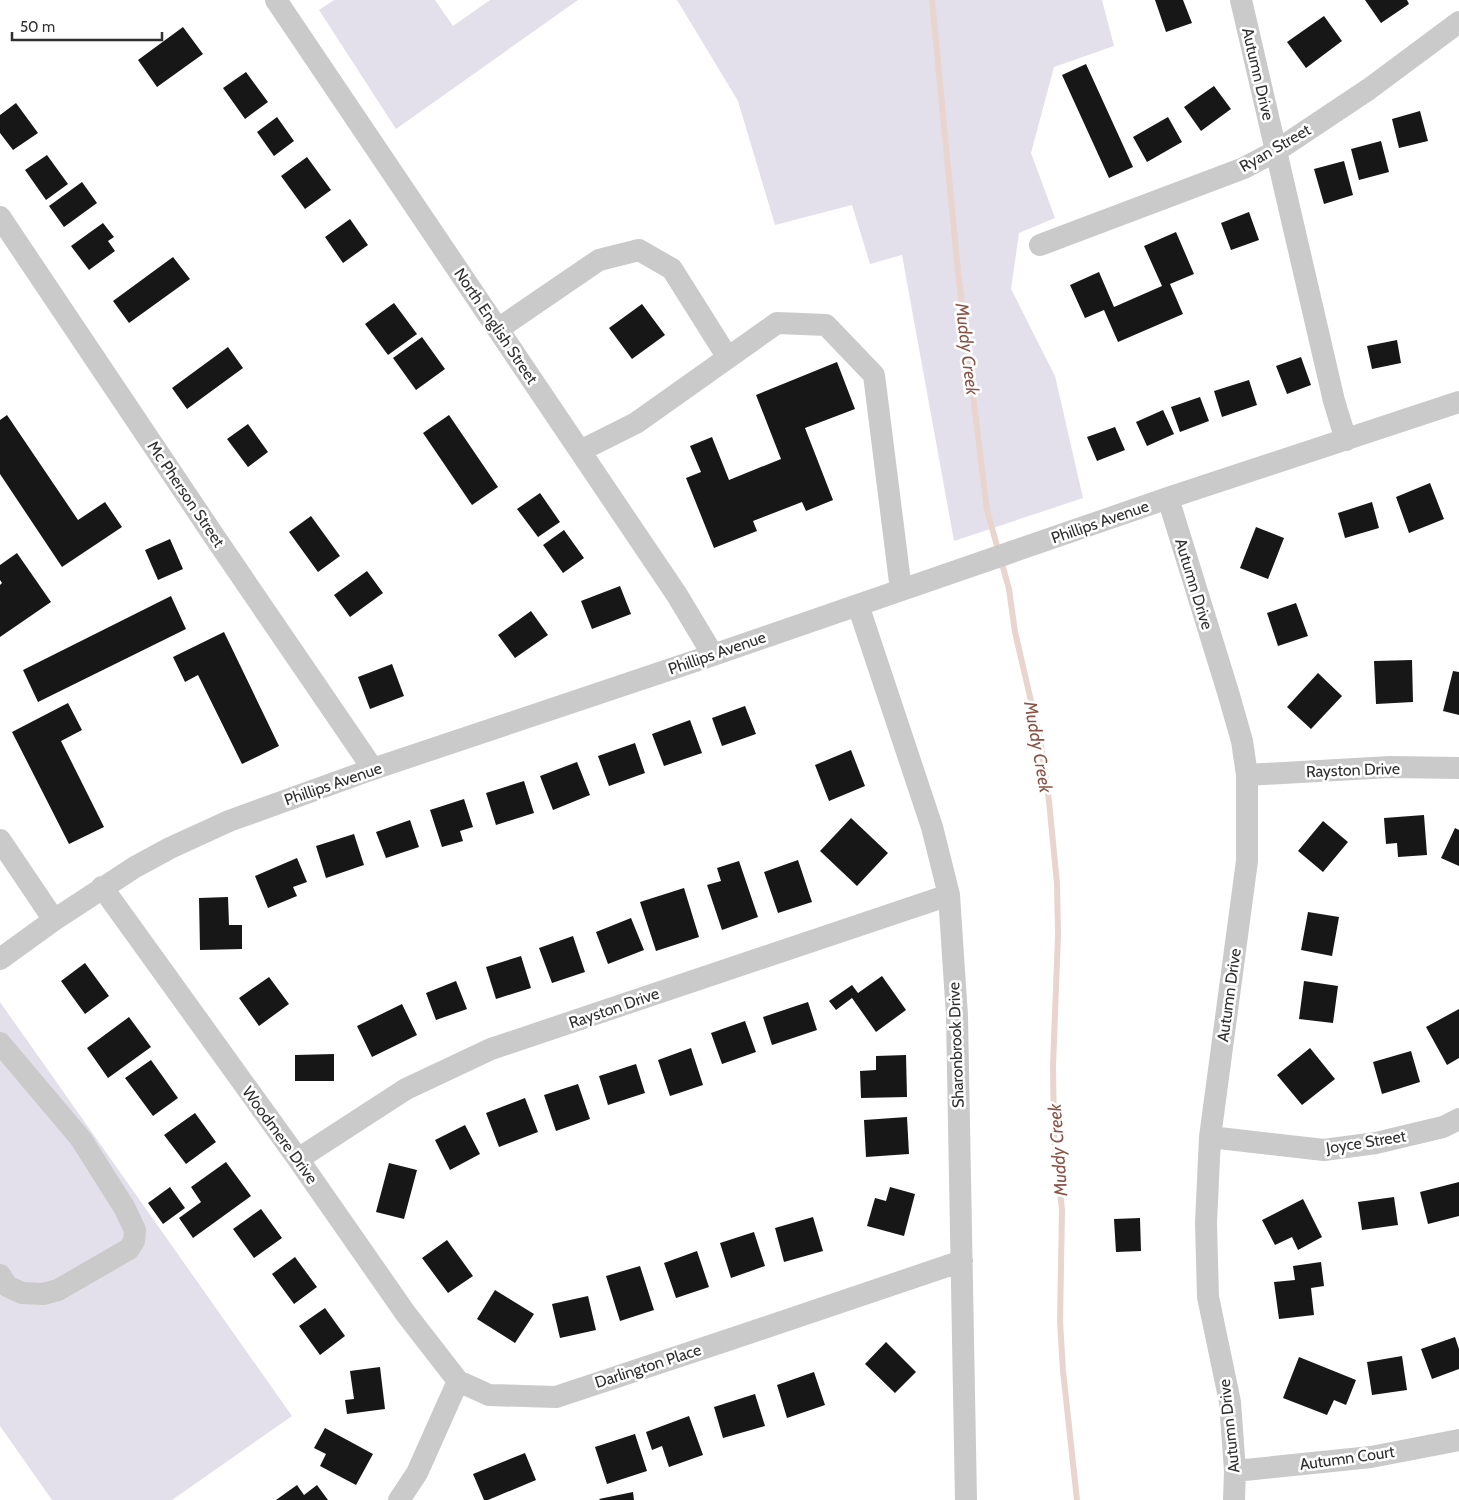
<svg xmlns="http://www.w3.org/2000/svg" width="1459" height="1500" font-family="Cabin,sans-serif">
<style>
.green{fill:#e3e0ec}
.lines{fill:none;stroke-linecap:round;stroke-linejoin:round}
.stream{stroke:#e9d4ce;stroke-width:6}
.building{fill:#171717}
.minor{stroke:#cacaca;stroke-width:22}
.labels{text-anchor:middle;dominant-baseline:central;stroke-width:5;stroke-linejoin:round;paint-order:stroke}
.street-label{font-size:16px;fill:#303030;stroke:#fff}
.water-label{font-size:18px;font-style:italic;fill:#8b5346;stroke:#fff}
</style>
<rect width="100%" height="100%" fill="#fff"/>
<path class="green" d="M334,0H435L453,26L490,0H578L396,129L319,10Z
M677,0H1102L1114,46L1054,67L1031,153L1055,218L1019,233L1011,289L1055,376L1083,498L954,541L902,255L870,264L852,205L775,225L738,101Z
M0,1002L292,1416L172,1500H52L0,1426Z"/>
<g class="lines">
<path class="stream" d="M932,0L958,272L987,510L1009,589L1015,632L1040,740L1049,801L1057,884L1058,935L1053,1066L1054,1135L1062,1210L1060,1321L1063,1371L1077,1500"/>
</g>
<path class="building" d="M1155,0H1183L1192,23L1166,32Z
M1365,0H1407L1409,4L1381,23Z
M1324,16L1342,41L1306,68L1287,42Z
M183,27L203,54L157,87L138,60Z
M1086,64L1133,167L1109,178L1062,75Z
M246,72L268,102L245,119L223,88Z
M1214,86L1231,109L1201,131L1184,107Z
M16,103L38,133L13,150L0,133V115Z
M1420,111L1428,141L1399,148L1392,119Z
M277,117L294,141L274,156L257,132Z
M1168,117L1182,142L1147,162L1133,137Z
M1381,141L1389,172L1359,180L1351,149Z
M47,155L68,184L46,200L25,170Z
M307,157L331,190L305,209L281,176Z
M1344,161L1353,195L1324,204L1314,169Z
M82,182L97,203L64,227L49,206Z
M1249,212L1259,240L1231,250L1221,223Z
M350,219L368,245L343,263L325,237Z
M103,223L114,237L108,241L115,251L89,270L71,246Z
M1176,232L1194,274L1170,284L1183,314L1118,342L1104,310L1085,318L1070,285L1099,272L1114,307L1162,286L1144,246Z
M173,257L190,279L129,323L113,301Z
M394,303L417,334L388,355L365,324Z
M642,304L665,335L632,359L609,328Z
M422,337L445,369L416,390L393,358Z
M1397,340L1401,363L1372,369L1367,346Z
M228,347L243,368L187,409L172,388Z
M1301,357L1311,385L1287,394L1276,366Z
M837,362L855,409L805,428L833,500L806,511L802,502L753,521L757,531L714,548L686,478L701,472L690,446L712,437L729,480L781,459L756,395Z
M1249,380L1257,405L1222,417L1214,391Z
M1200,397L1209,421L1180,432L1171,407Z
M1163,410L1174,434L1147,446L1136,422Z
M7,415L78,520L105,502L122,527L62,567L0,474V420Z
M449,415L498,487L472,505L423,433Z
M248,424L268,452L248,467L227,439Z
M1115,427L1125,450L1097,461L1087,437Z
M1430,483L1444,519L1409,533L1396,497Z
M540,493L560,522L538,537L517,509Z
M1372,502L1379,528L1345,538L1338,513Z
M311,516L340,556L318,572L289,532Z
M1256,527L1284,538L1268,579L1240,568Z
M564,530L584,558L563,573L543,545Z
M170,539L183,569L158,580L145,550Z
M17,553L51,602L0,637V585L2,583L0,580V565Z
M367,571L383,593L350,617L334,595Z
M620,586L631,614L592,629L581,601Z
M171,596L186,629L38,702L23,670Z
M1296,603L1308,636L1278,646L1267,613Z
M531,611L548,635L515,658L498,635Z
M224,632L279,746L242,764L198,675L185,682L173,657Z
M1412,660L1413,702L1376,704L1374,661Z
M392,664L404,696L370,709L358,677Z
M1453,671L1459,672V715L1443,711Z
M1318,673L1342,696L1311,729L1287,707Z
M68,703L82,730L61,741L104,827L69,844L12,732Z
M745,706L756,734L722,746L712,718Z
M690,720L702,753L664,766L652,734Z
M635,743L645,773L609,786L598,756Z
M851,750L865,786L829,801L815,765Z
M577,762L590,795L553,810L540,776Z
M524,781L534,813L496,825L486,793Z
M464,799L473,827L460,831L463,841L442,847L430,810Z
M1424,815L1427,855L1398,857L1397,843L1386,844L1384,818Z
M851,818L888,853L857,886L820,851Z
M410,820L419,847L386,858L376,832Z
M1323,821L1348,842L1323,872L1298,851Z
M1455,828L1459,830V866L1441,858Z
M354,834L364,865L326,878L316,846Z
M297,858L307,882L293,887L297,896L268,908L255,876Z
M798,860L812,902L778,913L764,872Z
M739,861L758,917L722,930L707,885L721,881L717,868Z
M684,888L699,937L656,951L640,902Z
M228,897L229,925H242V949L200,950L199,898Z
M1308,912L1339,917L1332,956L1301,950Z
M631,918L644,950L608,964L596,932Z
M573,936L585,972L552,983L539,948Z
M521,956L531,988L496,999L486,967Z
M85,963L109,996L85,1014L61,981Z
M882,976L906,1010L876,1032L852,998L836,1010L829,1001L852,985L858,993Z
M269,977L289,1004L259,1026L239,998Z
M456,981L467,1009L436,1020L426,993Z
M1304,981L1338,986L1333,1023L1299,1019Z
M808,1002L817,1030L772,1045L763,1017Z
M402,1004L417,1035L372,1057L357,1026Z
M1459,1009V1058L1447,1065L1426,1027Z
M129,1017L151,1047L108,1078L87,1048Z
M745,1021L756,1052L722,1064L711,1033Z
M691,1048L703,1085L670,1096L658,1060Z
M1310,1048L1335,1079L1302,1105L1277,1075Z
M1411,1051L1420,1082L1382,1094L1373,1062Z
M334,1054V1081H295V1055Z
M906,1055L907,1097L861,1098L860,1071L876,1070V1056Z
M151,1060L178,1098L153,1116L125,1078Z
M636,1064L645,1093L608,1105L599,1076Z
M578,1084L590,1119L556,1131L544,1095Z
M525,1098L538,1132L499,1147L486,1113Z
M195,1113L216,1142L186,1164L164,1135Z
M907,1117L909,1154L866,1157L864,1120Z
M465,1125L480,1154L450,1170L435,1140Z
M226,1162L251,1196L193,1238L179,1218L201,1202L191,1187Z
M389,1163L417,1170L404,1219L376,1212Z
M1459,1182V1216L1428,1224L1420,1192Z
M170,1187L185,1208L163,1224L148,1203Z
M890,1187L915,1194L904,1236L867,1226L875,1198L886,1201Z
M1394,1197L1398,1225L1362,1230L1358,1202Z
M1303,1199L1322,1237L1298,1250L1292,1237L1275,1245L1262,1220Z
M261,1209L282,1238L254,1258L233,1229Z
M813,1217L823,1251L784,1262L775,1228Z
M1140,1218L1141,1251L1116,1252L1114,1219Z
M754,1232L765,1266L731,1278L720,1243Z
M447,1240L473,1276L448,1293L422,1258Z
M697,1251L709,1287L676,1298L664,1263Z
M295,1257L317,1287L294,1304L272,1274Z
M1321,1262L1324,1286L1311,1288L1314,1315L1279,1319L1274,1282L1295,1280L1293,1266Z
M640,1266L654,1310L620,1321L606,1276Z
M495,1290L534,1314L515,1343L477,1319Z
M588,1296L596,1330L560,1338L552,1304Z
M325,1308L345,1336L320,1355L299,1326Z
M1455,1337L1459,1349V1369L1432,1379L1421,1349Z
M886,1342L916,1372L895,1393L865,1364Z
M1402,1356L1407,1390L1372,1395L1367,1362Z
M1299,1357L1356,1380L1346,1405L1334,1400L1327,1415L1283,1398Z
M380,1367L385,1409L347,1414L345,1400L354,1399L350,1371Z
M814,1372L825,1405L787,1418L777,1385Z
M755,1394L765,1426L723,1438L714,1407Z
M689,1416L703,1455L669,1467L662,1446L652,1450L646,1432Z
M325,1428L373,1454L356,1485L320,1466L326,1454L314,1448Z
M635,1434L647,1471L607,1484L595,1447Z
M525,1453L536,1480L488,1500H484L473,1474Z
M297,1485L304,1495L317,1485L328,1500H276Z
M633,1492L634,1500H600L599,1499Z"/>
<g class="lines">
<path class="minor" d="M276,0L677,595L713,655
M1241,0L1334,401L1346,440
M0,217L216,539L373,769
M1040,245L1244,168L1276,151L1369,89L1459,22
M498,329L599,260L639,250L672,269L728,358
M580,451L636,423L777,323L826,325L874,375L901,590
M1168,498L1228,692L1242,741L1247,775V861L1210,1137L1206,1223L1208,1297L1230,1402L1235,1471L1234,1500
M858,605L932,827L949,895L957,1016L966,1500
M1247,775L1390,767L1459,768
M0,840L54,920
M102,887L298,1159L406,1314L458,1381L489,1395L556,1397L728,1340L962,1261
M0,959L54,920L135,867L170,848L229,821L373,769L713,655L1168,498L1459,402
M0,1043L81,1139L124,1207L135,1230L134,1241L129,1249L58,1290L43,1294L22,1293L7,1286L0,1275
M1210,1137L1324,1150L1376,1143L1443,1127L1459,1119
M298,1159L406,1089L491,1049L949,895
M1235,1471L1371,1457L1459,1440
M399,1500L417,1473L458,1381"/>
</g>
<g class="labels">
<g class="street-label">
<text transform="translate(1258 74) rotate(77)">Autumn Drive</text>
<text transform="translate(1275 148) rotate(-30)">Ryan Street</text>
<text transform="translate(496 326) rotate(56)">North English Street</text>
<text transform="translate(186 494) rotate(56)">Mc Pherson Street</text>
<text transform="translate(1100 522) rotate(-19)">Phillips Avenue</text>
<text transform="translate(1194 584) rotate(73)">Autumn Drive</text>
<text transform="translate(717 653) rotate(-19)">Phillips Avenue</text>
<text transform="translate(1353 770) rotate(-2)">Rayston Drive</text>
<text transform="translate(333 784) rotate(-19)">Phillips Avenue</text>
<text transform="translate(1229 995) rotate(-82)">Autumn Drive</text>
<text transform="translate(614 1008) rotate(-19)">Rayston Drive</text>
<text transform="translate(956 1045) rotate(-92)">Sharonbrook Drive</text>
<text transform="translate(280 1135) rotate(54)">Woodmere Drive</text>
<text transform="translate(1366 1142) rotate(-9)">Joyce Street</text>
<text transform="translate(648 1366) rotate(-18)">Darlington Place</text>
<text transform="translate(1229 1426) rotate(-96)">Autumn Drive</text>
<text transform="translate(1347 1458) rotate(-8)">Autumn Court</text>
</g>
<g class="water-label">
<text transform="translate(967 349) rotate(83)">Muddy Creek</text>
<text transform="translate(1038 747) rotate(80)">Muddy Creek</text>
<text transform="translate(1058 1150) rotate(-94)">Muddy Creek</text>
</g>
</g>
<path d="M12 32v8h150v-8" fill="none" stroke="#303030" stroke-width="2.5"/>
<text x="20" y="32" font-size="15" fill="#303030" stroke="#ffffff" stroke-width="4" paint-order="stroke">50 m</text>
</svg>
